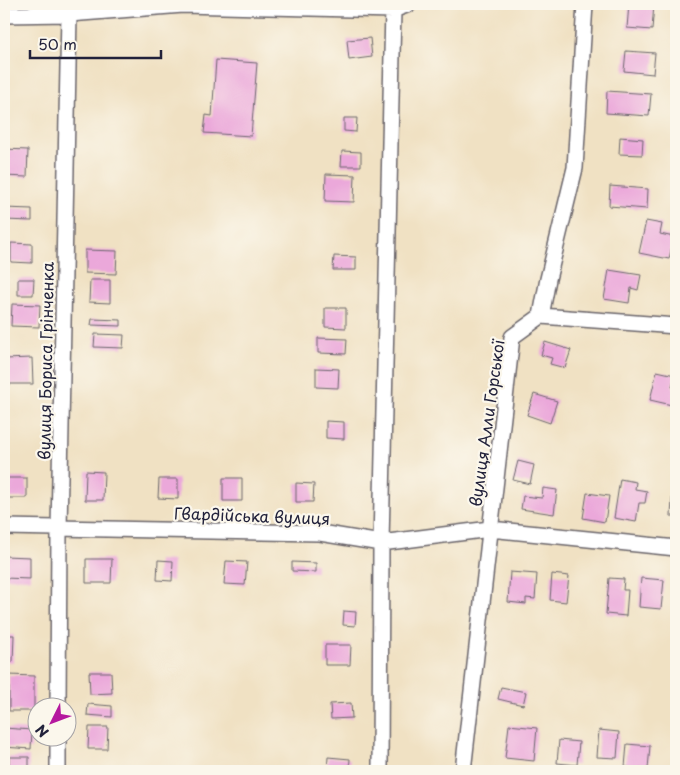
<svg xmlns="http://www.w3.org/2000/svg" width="680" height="775" font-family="'Playpen Sans',sans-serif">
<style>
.building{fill:#eba8da}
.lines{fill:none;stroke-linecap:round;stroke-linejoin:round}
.street-casing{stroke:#6a656b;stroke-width:18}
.street{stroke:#fff;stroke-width:15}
.labels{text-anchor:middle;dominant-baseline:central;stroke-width:4.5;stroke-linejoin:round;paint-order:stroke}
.street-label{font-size:16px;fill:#22223b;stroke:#fbf7ec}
</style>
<rect width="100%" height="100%" fill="#fbf7ec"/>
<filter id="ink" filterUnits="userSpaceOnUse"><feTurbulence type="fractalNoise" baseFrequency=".02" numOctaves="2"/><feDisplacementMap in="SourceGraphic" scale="10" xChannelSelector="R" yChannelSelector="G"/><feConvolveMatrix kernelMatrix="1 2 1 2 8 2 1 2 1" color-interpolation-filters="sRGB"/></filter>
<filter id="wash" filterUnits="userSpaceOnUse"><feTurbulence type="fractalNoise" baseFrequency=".0096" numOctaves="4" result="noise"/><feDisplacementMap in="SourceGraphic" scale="20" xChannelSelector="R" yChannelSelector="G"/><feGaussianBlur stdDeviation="1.12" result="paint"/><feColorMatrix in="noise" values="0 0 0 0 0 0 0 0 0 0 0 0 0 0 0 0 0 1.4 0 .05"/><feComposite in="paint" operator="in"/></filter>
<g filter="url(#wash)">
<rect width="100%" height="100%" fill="#f0e1c3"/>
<g id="blocks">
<path class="building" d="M629,4H654L652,30L627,28Z
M370,38L372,57L349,60L347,40Z
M626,51L655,53L653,74L624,71Z
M216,60L257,63L251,136L204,133L206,115L212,116Z
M607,91L651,94L649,116L606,113Z
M344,118H357L356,132L344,131Z
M620,137L643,139L642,155L619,154Z
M4,149L28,150L27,177L4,176Z
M342,151L361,152V166H341Z
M326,174L355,175L354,202L325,201Z
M610,186L648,189L647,209L609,206Z
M4,208L32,209V221L4,220Z
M646,221L662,224L660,234L674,237L669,259L639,253Z
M11,243L32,244V263L11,262Z
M85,250L117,251L116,274L85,273Z
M334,256L356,257V270H333Z
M609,270L641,275L638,290L631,288L629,303L604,299Z
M4,278H7L6,304H4Z
M18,279H34L33,295H18Z
M90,280H110V303L89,302Z
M12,304L40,305L39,327L11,326Z
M325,308H346V328L325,327Z
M92,319L121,320V326L91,325Z
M95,334L124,335L123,348L94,347Z
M318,338L347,339L346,354L318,353Z
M545,342L571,350L565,368L550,364L552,358L541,355Z
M32,358L33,384H4V359Z
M316,368L339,369L338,388L316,387Z
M657,371L675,375L672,387L676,388V406L650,400Z
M534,394L557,401L550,423L527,415Z
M326,421L344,422V439L326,438Z
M518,461L534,465L530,484L513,480Z
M86,471L104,472L103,500H85Z
M4,478H27V498H4Z
M223,478H242V501H223Z
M159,479H178V499L158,498Z
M620,479L636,482L635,489L647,491L645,503H639L636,522L614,518Z
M296,483L314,484L313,502H296Z
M673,483L676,484V516H671Z
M543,488L557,490L554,514L521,509L523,496L542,498Z
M587,493L609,496L605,522L583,518Z
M4,556L30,557V579L4,578Z
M86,559H112L111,583H86Z
M158,560L173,561L172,581L157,580Z
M226,561L247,562L245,585L224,584Z
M292,562L316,563V572L292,571Z
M510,572L537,574L535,599L526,598V604L508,602Z
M552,574L569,576L566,602L550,600Z
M609,578L624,579L623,590H628L626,616L606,614Z
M641,578L664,580L661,609L639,607Z
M344,611L356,612L355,626L343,625Z
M4,635H14L13,662L4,661Z
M325,645H351L350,665H325Z
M89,672H111L112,693L90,694Z
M9,675L34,676V711H9Z
M501,687L526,692L523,705L498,699Z
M351,703L352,718L331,719L330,704Z
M88,704L112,706V717L87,715Z
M509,725L537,728L534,761L505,758Z
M89,727H108L107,749H88Z
M4,728L32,730L31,749L4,747Z
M599,730L619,732L617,758L597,757Z
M559,740L579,742L577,765L557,763Z
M627,744L650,746L648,769L625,767Z
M9,757H29V771H9Z
M328,757L350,759L349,771H327Z"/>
</g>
</g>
<g filter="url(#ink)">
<use href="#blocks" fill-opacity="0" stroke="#6a656b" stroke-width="1"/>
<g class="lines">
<g class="street-casing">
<path id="street" d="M4,15L69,14L183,5L393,10
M541,316L676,326
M4,527L320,533L381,543L490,529L676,548
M58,708L59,529L69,14
M58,771V738
M380,771L381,543L393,10L409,4
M463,771L512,337L541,316L548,279L575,168L585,4"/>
</g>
<use href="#street" class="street"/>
</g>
</g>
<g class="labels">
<g class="street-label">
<text transform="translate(45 361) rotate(-89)">вулиця Бориса Грінченка</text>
<text transform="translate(486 423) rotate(-82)">вулиця Алли Горської</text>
<text transform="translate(252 515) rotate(2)">Гвардійська вулиця</text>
</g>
</g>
<rect width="680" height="775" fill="none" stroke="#fbf7ec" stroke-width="20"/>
<g transform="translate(52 722) rotate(228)"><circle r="24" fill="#fbf7ec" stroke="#a4a2a5"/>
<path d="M0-4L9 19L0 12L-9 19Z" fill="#b5179e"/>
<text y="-8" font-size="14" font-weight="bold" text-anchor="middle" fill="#22223b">N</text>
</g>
<path d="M30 50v8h131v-8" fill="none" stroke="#22223b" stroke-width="2.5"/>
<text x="38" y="50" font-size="15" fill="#22223b" stroke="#fbf7ec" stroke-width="4" paint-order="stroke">50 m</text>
</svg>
